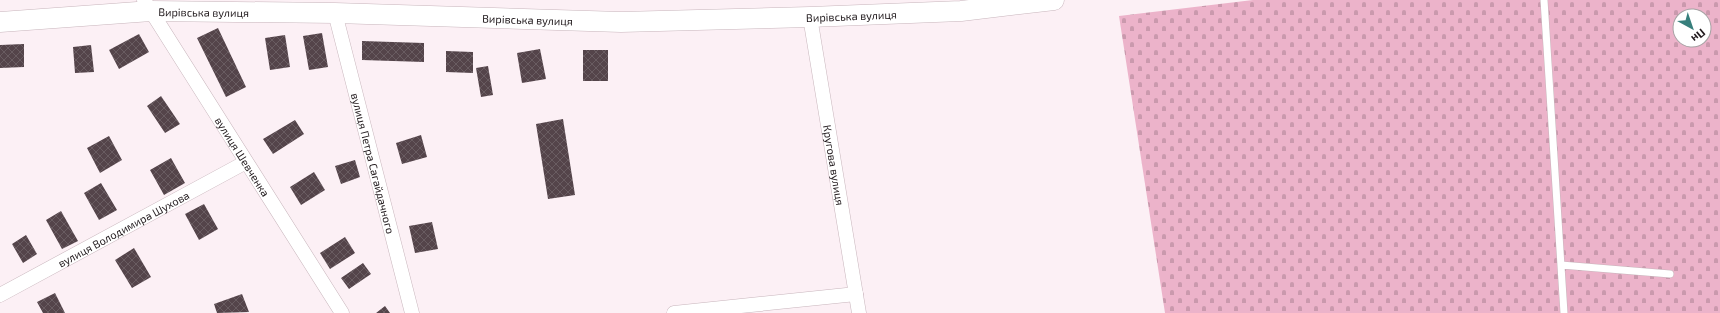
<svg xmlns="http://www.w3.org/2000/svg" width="1720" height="313" font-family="'Exo 2',sans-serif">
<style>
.cemetery{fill:url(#cemetery-stones);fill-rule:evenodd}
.building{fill:url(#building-cross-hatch)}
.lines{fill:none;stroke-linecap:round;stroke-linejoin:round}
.service-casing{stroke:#c8b5bc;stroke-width:8}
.minor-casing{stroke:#c8b5bc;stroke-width:15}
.secondary-casing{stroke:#c8b5bc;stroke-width:21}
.service{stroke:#fff;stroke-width:7}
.minor{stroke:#fff;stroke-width:14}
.secondary{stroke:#fff;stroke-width:20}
.labels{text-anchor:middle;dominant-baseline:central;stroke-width:4;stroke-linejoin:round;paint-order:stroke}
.street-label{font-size:11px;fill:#20191c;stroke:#fff}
</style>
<defs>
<pattern id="cemetery-stones" width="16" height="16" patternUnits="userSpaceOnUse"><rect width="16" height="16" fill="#ecb3ca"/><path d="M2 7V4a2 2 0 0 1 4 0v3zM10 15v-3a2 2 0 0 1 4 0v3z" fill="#ca99ad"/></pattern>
<pattern id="building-cross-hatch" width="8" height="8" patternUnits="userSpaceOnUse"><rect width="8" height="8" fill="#54444a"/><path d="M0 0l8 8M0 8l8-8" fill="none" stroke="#695c61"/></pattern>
</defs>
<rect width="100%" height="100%" fill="#fcf0f5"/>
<path class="cemetery" d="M1253,0H1720V313H1165L1119,16ZM1680,16H1704V40H1680Z"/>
<path class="building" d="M218,28L246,87L226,97L197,38Z
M322,33L328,67L309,70L303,36Z
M139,34L149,52L119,69L109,50Z
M285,35L290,67L270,70L265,38Z
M362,41L424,43V62L362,60Z
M24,44V67L0,68V45Z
M91,45L94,72L75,73L73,47Z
M540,49L546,79L522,83L517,53Z
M583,50H608V81H583Z
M446,51L473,52V73L446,72Z
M488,66L493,95L481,97L476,68Z
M161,96L180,124L165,133L147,106Z
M563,119L575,195L548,199L536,124Z
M295,120L304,134L273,154L263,139Z
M421,135L427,157L402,164L396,143Z
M109,136L122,160L100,173L87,148Z
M171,158L185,183L164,195L150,170Z
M355,160L360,177L341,184L335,166Z
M314,172L325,190L301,205L290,187Z
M101,183L117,210L99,220L84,193Z
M204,204L218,229L199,240L185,214Z
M61,211L78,241L62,249L46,220Z
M432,222L438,249L415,253L409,226Z
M26,235L37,254L23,263L12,244Z
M345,237L355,253L330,269L320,253Z
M134,248L151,277L132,288L115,260Z
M363,263L371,274L349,289L341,278Z
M55,293L65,313H43L37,302Z
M242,294L249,312L217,313L214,304Z
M385,306L390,313H376Z"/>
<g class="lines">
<g class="service-casing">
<path id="service" d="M1544,0L1564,313
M1561,265L1670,274"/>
</g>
<g class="minor-casing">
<g id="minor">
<path id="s1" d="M144,0L342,313"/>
<path id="s2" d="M335,13L412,313"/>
<path id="s3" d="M810,17L859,313"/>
<path id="s4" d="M0,295L246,162"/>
<path d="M674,313L856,294"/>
</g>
</g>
<g class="secondary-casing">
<g id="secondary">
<path id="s5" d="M0,22L151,11L335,13L621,22L810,17L961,11L1054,0"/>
</g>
</g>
<use href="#service" class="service"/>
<use href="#minor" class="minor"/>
<use href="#secondary" class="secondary"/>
</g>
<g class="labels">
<g class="street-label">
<text stroke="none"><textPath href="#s5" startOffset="204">Вирівська вулиця</textPath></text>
<text stroke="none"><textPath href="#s5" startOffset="852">Вирівська вулиця</textPath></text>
<text stroke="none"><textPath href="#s5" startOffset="528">Вирівська вулиця</textPath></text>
<text stroke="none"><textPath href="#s1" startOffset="185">вулиця Шевченка</textPath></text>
<text stroke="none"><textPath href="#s2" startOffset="155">вулиця Петра Сагайдачного</textPath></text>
<text stroke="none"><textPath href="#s3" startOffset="150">Кругова вулиця</textPath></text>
<text stroke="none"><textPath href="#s4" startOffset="140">вулиця Володимира Шухова</textPath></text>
</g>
</g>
<g transform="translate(1692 28) rotate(140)"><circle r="19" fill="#ffffff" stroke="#a6a3a4"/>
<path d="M0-3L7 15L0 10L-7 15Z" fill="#377f7c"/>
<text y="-6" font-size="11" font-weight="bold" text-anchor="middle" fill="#20191c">Пн</text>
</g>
</svg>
